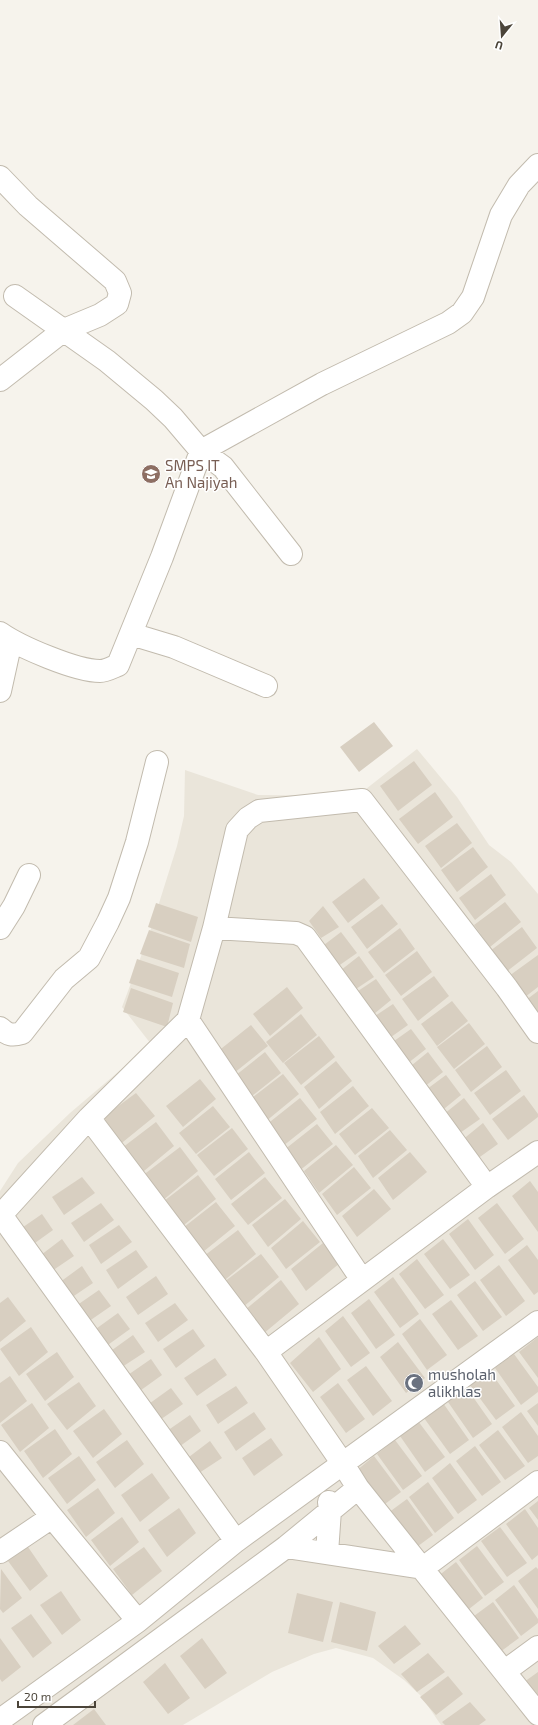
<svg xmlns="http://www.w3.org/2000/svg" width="538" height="1725" font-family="'Exo 2',sans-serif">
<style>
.residential{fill:#eae5da}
.building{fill:#d8cfc1}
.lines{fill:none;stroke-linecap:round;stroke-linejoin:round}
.minor-casing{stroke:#c2bbae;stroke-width:24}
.minor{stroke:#fff;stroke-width:22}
.labels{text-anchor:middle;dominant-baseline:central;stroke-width:3;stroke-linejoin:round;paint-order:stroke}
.education-label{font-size:15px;fill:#785e54;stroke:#fff;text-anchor:start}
.worship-label{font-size:15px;fill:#5b616d;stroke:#fff;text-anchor:start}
</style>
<rect width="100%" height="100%" fill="#f6f3ec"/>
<path class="residential" d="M417,749L457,797L489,845L511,862L538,894V1725H441L421,1696L404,1680L373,1658L336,1648L314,1654L272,1672L183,1725H0V1191L18,1163L70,1113L151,1044L122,1007L149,935L177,846L184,816L185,770L258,795L357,796Z"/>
<path class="building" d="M374,722L393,746L359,772L340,747Z
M414,761L432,785L398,811L380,786Z
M435,792L453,817L418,844L399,819Z
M457,823L472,843L441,868L425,846Z
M473,847L488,867L457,892L441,870Z
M491,874L506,895L475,920L459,898Z
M364,878L380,898L348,923L332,902Z
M505,902L521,922L490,947L474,925Z
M156,903L198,917L191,942L148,927Z
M382,904L398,924L367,949L351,927Z
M323,906L339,927L321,938L309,921Z
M522,927L537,948L506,972L490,951Z
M400,928L415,949L384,973L368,952Z
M149,930L190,944L184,968L140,954Z
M341,932L357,953L334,969L320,948Z
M417,951L432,972L401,996L385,975Z
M538,955V987L525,997L509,976Z
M359,956L374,977L350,993L336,974Z
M137,959L179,973L172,997L129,983Z
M434,976L449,996L418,1021L402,999Z
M376,979L391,1000L369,1018L352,995Z
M287,987L303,1008L270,1036L253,1014Z
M131,988L173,1003L167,1027L123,1012Z
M538,991V1016L526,1000Z
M452,1001L468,1021L437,1046L421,1024Z
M393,1004L408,1025L384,1042L369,1020Z
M301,1014L317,1035L283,1063L266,1042Z
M469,1023L485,1044L454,1069L437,1047Z
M251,1025L268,1046L234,1073L217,1052Z
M411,1029L426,1049L403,1067L387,1046Z
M319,1036L335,1057L301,1085L284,1063Z
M487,1046L502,1067L471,1092L455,1070Z
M265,1052L281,1073L247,1100L231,1079Z
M428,1052L443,1072L419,1091L406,1070Z
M336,1061L352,1081L319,1109L304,1087Z
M506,1070L521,1091L490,1115L474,1093Z
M283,1074L299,1094L265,1122L248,1101Z
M446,1075L461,1095L439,1113L423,1092Z
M200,1079L216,1099L183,1127L166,1106Z
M353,1086L369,1106L335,1134L320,1112Z
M136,1093L155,1116L118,1146L98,1121Z
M524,1095L538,1114V1117L508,1140L492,1119Z
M300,1098L317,1119L283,1146L266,1125Z
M464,1098L480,1119L457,1135L444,1114Z
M213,1106L230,1127L196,1154L179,1133Z
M372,1108L389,1128L355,1155L339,1134Z
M156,1122L174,1146L138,1176L118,1151Z
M483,1123L498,1144L477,1159L461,1141Z
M317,1124L333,1144L299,1171L284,1150Z
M232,1128L248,1149L214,1176L197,1155Z
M390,1130L407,1150L373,1178L358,1156Z
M336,1145L353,1165L319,1193L304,1171Z
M180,1147L198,1171L162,1201L142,1176Z
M249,1152L265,1173L231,1200L215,1179Z
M410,1152L427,1172L393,1200L378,1178Z
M354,1167L371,1188L337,1215L322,1194Z
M198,1175L216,1199L179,1229L160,1204Z
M82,1177L95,1193L64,1215L52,1197Z
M265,1177L282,1198L248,1225L231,1204Z
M530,1181L538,1192V1232L512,1196Z
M374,1189L391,1209L357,1237L342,1216Z
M285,1199L301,1219L268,1247L252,1225Z
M216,1202L235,1226L198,1256L179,1231Z
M101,1203L114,1220L84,1242L71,1223Z
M497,1203L524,1239L505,1254L478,1218Z
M42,1214L53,1230L28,1248L16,1232Z
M468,1219L494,1255L475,1270L449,1234Z
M303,1221L320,1242L286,1269L271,1248Z
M119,1225L132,1242L101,1264L89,1245Z
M238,1230L256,1254L220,1284L200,1259Z
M62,1239L74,1256L49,1273L37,1258Z
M443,1239L470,1275L450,1289L424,1254Z
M323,1243L340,1263L306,1291L291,1269Z
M527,1245L538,1260V1292L534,1295L508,1260Z
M136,1250L148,1267L118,1289L106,1270Z
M261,1254L279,1277L243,1307L224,1282Z
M417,1259L444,1295L425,1309L399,1274Z
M499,1265L525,1301L506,1316L480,1280Z
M82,1266L93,1283L68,1300L56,1285Z
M156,1276L168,1294L138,1315L126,1297Z
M393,1277L419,1314L400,1328L374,1292Z
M281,1280L299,1304L263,1334L245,1310Z
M475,1281L502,1317L483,1331L457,1295Z
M99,1290L111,1306L85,1324L73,1308Z
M8,1297L26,1321L0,1342V1303Z
M369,1299L395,1335L376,1349L351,1313Z
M451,1300L478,1336L458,1350L432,1314Z
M175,1303L188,1320L158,1342L145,1323Z
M118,1313L130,1329L105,1347L93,1331Z
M343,1316L370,1353L351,1367L325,1331Z
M420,1319L447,1355L427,1370L402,1334Z
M31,1327L48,1352L19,1376L0,1349Z
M193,1329L205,1346L176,1368L163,1349Z
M133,1335L145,1352L119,1369L108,1353Z
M319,1337L341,1369L313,1392L290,1363Z
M538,1337V1378L519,1352Z
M398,1342L425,1378L406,1393L380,1357Z
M57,1352L74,1377L45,1401L26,1374Z
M514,1354L538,1387V1392L521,1405L495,1368Z
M215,1358L227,1375L197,1396L184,1378Z
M151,1359L162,1375L137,1393L125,1377Z
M366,1366L392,1401L373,1416L347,1380Z
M489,1370L515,1406L496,1420L470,1385Z
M10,1376L27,1401L0,1423V1383Z
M79,1382L96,1406L67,1430L47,1404Z
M338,1383L365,1419L346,1433L320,1397Z
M236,1386L248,1403L218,1424L206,1405Z
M466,1387L492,1424L473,1438L448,1402Z
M171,1388L183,1404L157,1422L146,1406Z
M32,1403L49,1428L20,1452L1,1425Z
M443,1403L469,1440L450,1454L424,1418Z
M538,1403V1426L527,1411Z
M104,1409L122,1434L93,1458L73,1431Z
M254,1412L266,1429L236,1451L224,1432Z
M521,1412L538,1436V1456L528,1463L502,1427Z
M190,1415L201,1431L176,1449L164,1433Z
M418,1421L445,1457L425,1472L400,1436Z
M55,1429L72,1454L43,1478L24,1451Z
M498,1430L525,1466L505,1480L479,1445Z
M271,1438L283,1455L254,1476L242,1458Z
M127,1440L144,1464L115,1488L96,1462Z
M395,1440L422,1476L403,1490L377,1454Z
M210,1441L222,1458L196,1475L185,1460Z
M475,1446L501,1482L482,1496L456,1461Z
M79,1456L96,1480L67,1504L48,1478Z
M374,1456L401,1492L381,1507L356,1471Z
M450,1463L477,1500L458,1514L432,1478Z
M152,1473L170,1498L140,1522L121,1495Z
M428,1482L454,1518L435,1533L409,1497Z
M98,1488L115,1513L86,1537L67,1510Z
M407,1499L433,1535L414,1549L388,1513Z
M538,1501V1520L529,1508Z
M179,1508L196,1533L167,1557L148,1530Z
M525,1509L538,1528V1555L532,1560L506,1524Z
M122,1517L139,1542L110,1566L91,1540Z
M500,1527L527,1563L507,1577L481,1541Z
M477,1546L504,1582L485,1596L459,1560Z
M28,1547L48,1576L30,1591L8,1561Z
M144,1547L162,1571L132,1595L113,1569Z
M456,1562L483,1598L464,1613L437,1577Z
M536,1567L538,1569V1609L518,1581Z
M1,1569L22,1598L3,1613L0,1609Z
M514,1585L538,1619V1623L521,1636L495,1600Z
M61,1591L81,1620L62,1635L40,1605Z
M297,1593L333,1602L323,1642L288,1633Z
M340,1602L376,1612L367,1651L331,1642Z
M493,1602L519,1638L500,1652L474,1616Z
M31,1614L52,1643L33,1658L11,1628Z
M405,1625L421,1644L394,1664L378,1646Z
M0,1638L21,1667L2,1682L0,1679Z
M202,1638L227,1673L205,1689L180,1656Z
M428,1653L445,1672L417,1692L401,1674Z
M165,1663L190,1698L168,1714L143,1682Z
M538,1672V1701L524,1682Z
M448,1676L463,1694L436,1715L420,1697Z
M470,1702L486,1720L479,1725H445L442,1722Z
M94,1709L106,1725H73Z"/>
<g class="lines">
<g class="minor-casing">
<path id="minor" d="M0,177L28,206L115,281L120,293L117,304L100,315L64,330L0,380
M15,296L107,361L154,400L173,418L201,451L223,467L291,554
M0,633C20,647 76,671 100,671C106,671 113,667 118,665L162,557L201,451L322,384L448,323L462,313L473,297L501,215L519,185L538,165
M131,634L174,647L266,686
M0,691L11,641
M0,928L14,906L29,875
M214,928L296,933L305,937L487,1187
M188,1020L362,1280
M0,1028C8,1035 12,1036 22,1033L64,979L89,958L108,922L119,898L137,842L157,762
M89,1118L266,1352L343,1464L358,1488L538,1714
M1,1215L236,1541
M0,1216L89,1118L188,1020L214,928L237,830L248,818L259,811L362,800L507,988L538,1032
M266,1352L487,1187L538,1152
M0,1452L52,1517L0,1552
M52,1517L138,1621
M286,1547L423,1568L538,1482
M327,1553L330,1510L329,1502
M505,1671L538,1647
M0,1720L138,1621L236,1541L538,1322
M44,1725L286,1547L358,1488"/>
</g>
<use href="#minor" class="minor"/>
</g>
<defs>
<g id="school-disc" transform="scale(1)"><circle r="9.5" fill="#8d6e63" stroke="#fff"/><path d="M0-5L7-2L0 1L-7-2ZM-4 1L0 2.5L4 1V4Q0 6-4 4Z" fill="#fff"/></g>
<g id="mosque-disc" transform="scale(1)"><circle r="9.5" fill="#6b7280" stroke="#fff"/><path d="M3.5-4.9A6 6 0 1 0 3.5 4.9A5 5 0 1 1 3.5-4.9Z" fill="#fff"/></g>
</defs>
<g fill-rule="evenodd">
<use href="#school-disc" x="151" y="474"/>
<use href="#mosque-disc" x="414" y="1383"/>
</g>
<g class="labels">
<g class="education-label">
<text x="165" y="465">SMPS IT<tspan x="165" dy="17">An Najiyah</tspan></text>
</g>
<g class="worship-label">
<text x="428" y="1374">musholah<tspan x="428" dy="17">alikhlas</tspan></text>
</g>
</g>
<g transform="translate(502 36) rotate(197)" stroke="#ffffff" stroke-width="3" paint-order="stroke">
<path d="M0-3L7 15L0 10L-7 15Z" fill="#4b4439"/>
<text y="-6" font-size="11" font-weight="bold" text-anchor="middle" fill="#4b4439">U</text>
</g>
<path d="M18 1701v6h77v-6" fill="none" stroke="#4b4439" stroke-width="2"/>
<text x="24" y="1701" font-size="12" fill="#4b4439" stroke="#ffffff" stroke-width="3" paint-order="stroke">20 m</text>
</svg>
